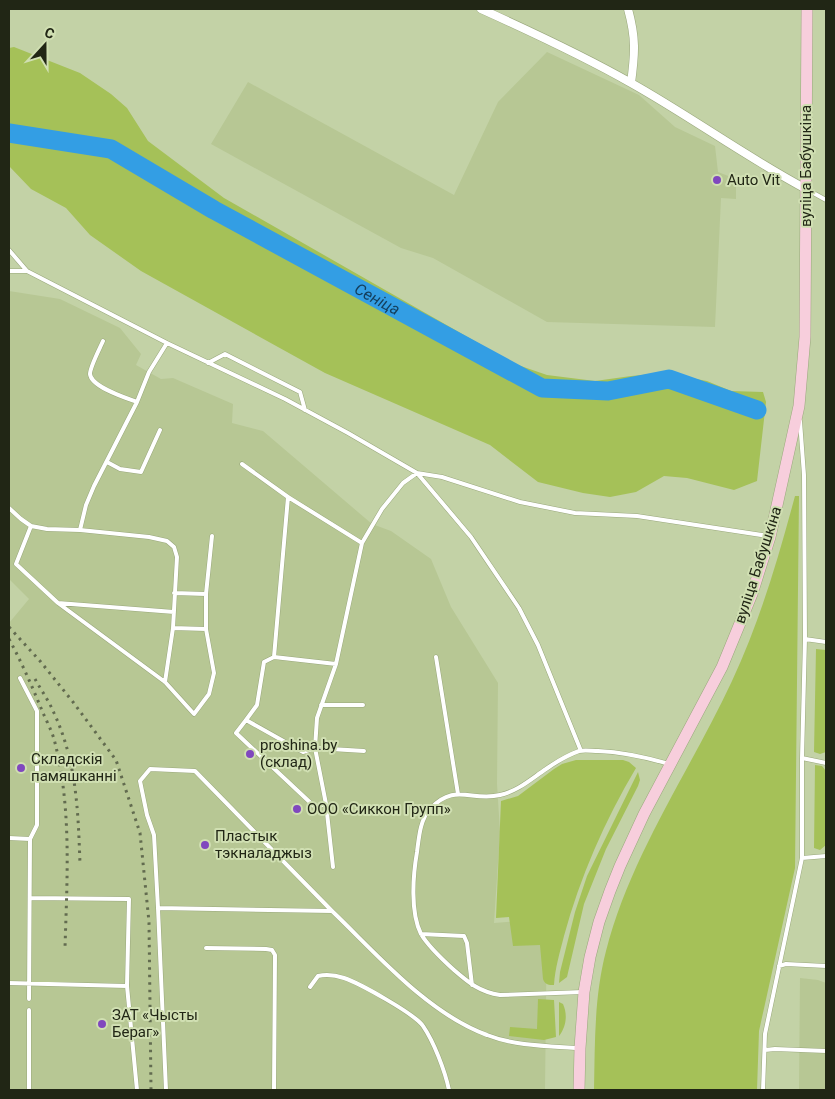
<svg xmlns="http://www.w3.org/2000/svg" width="835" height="1099" font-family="Roboto,sans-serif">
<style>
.built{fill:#b7c794}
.green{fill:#a5c158}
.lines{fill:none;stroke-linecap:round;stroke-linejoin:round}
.river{stroke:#339ee4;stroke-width:19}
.lane-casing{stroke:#99a77c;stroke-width:5}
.street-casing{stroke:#99a77c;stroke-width:9}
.secondary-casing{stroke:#99a77c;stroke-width:12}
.lane{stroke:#fff;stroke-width:4}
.street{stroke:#fff;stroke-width:8}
.secondary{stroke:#f7cedc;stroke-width:11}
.rail{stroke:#626b4f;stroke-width:3;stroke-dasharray:2.5 5;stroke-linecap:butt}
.poi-dot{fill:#8048be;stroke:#d0dfb2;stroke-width:2}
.labels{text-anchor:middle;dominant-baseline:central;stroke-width:4;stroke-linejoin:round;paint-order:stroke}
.street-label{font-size:15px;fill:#212615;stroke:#d0dfb2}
.poi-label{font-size:15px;fill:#212615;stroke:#d0dfb2;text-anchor:start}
.water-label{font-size:16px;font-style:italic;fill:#143e5b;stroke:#d0dfb2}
</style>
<rect width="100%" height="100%" fill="#c3d2a6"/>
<path class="built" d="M547,52L639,95L675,127L715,146L718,172L736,179V199L721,198L715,327L547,322L433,258L401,248L211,144L248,82L454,195L498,102Z
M9,291L60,299L120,328L141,354L136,365L161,379L173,378L233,404L232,423L263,431L372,524L391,531L431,559L451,607L498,683L497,784L500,832L494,923L547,919L545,1090H9V623L29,599L9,579Z
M800,978L818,980L826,983V1090H799Z"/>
<path class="green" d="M14,47L80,73L111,94L127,108L148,141L224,198L515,364L547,375L595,381L631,376L664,373L707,381L731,391L763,392L766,402L757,481L734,490L687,478L664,476L636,492L610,497L583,493L538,482L490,445L325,373L141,271L90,235L66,208L31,189L9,166V48Z
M795,496H799L795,868L759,1031L757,1090H594C595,1044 594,997 606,951C631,854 690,771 732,681C760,621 778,559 795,496Z
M816,649L826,650V752L820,754L814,752Z
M576,760H623L629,762L636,768C605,820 580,877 564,936C560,952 555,968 554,985C549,985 545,985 543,979L540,945L513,946L509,917L496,918L501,801L518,796L554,769L562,764Z
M815,765L822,766L826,771V845L820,850L814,848Z
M638,772L640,780L638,786L606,849L584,904L567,977L559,983L560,972L575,912L587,876Z
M538,999L554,1000L556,1037L544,1040L509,1036L510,1027L537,1029Z
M559,1002L563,1004C568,1015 566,1027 559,1036Z"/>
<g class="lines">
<path class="river" id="s1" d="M9,133L111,149L214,210L542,388L608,391L669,379L757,410"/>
<g class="lane-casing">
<path id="lane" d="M808,190L826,200
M9,250L27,271L167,343L285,399L348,433L417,473L442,477L520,502L575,513L637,516L768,536
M9,271H27
M103,341C100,348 90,367 90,374C91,387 126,398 137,402
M208,363L225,354L300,392L305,410
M107,462L120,469L141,472L160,430
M242,464L288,497
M9,508L21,519L31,526L47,529L80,530L149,537L167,541L174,547L177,557L173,628L165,682
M31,526L16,564L58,603L174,612
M80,530L86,505L94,486L137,402L149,372L167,343
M206,594L212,536
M58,603L165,682L194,714L209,694L214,673L206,629
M173,628L206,629V594L174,593
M805,639L826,642
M274,657L288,497L362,543
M436,657L458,794
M20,678L37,711V825L30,839
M321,705H363
M246,720L257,705L264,662L274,657L336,664
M802,758L826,763
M326,804L315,807L236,733L246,720L303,752L315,748L364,751
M9,838L30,839L29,999
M802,858L826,856
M333,867L326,804L315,748L317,718L336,664L362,543L382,509L403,483L417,473L471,537L519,608L538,645L581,751
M30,898L129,899L127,986L137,1090
M158,908L154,835L147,815L140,781L150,769L195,771L332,911
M421,934L464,936L467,943L472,985
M206,948L266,949L272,950L275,955L274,1090
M779,966L786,964L826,966
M9,983L127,986
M310,987L318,976C327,974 335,975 344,978C359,983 415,1014 423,1026C434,1042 445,1071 449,1090
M583,992L500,995C480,992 469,983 454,970C444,961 428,946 421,934C410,912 413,875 417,852C419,837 420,820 430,809C455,782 471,802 500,795C518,791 531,779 546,769C556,762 568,755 579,751C585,750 592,751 598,751C623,752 645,757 669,764
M765,1050L775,1049L826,1051
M29,1090V1010
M166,1090L158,908L332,911C377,954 427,1013 487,1035C515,1046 547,1046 578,1048
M763,1090L765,1034L802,858V758L805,639L804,475L800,421"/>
</g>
<g class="street-casing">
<path id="street" d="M481,9C532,32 582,55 631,83C690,116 746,157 806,189
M628,9C636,38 635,53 631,83"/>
</g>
<g class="secondary-casing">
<path id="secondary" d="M579,1090L580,1048L584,992L590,957L599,922L610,891L620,866L644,814L722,667L752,594L770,537L799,406L805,337L807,9"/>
</g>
<use href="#lane" class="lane"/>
<use href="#street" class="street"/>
<use href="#secondary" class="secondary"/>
<path class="rail" d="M9,627L40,661L73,702L116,760L140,833L149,922L151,1090
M9,639C21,661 31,684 41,708C45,718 51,729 54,739C72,807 67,878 65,948
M35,679C41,690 49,701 54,713C77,763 78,811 80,864"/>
</g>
<g class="poi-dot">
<circle cx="717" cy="180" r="5"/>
<circle cx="250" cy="754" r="5"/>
<circle cx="21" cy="768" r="5"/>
<circle cx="297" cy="809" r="5"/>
<circle cx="205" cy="845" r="5"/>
<circle cx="102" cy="1024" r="5"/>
</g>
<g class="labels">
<g class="street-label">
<text transform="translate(806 166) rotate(-90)">вуліца Бабушкіна</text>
<text transform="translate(758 565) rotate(-72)">вуліца Бабушкіна</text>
</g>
<g class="poi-label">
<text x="727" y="180">Auto Vit</text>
<text x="260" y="745">рroshina.by<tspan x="260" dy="17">(склад)</tspan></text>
<text x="31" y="759">Складскія<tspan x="31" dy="17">памяшканні</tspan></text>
<text x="307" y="809">ООО «Сиккон Групп»</text>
<text x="215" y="836">Пластык<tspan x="215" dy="17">тэкналаджыз</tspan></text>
<text x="112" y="1015">ЗАТ «Чысты<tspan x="112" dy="17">Бераг»</tspan></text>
</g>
<g class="water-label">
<text stroke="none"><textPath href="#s1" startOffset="409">Сеніца</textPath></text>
</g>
</g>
<rect width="835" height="1099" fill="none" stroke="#212615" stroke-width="20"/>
<g transform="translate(45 45) rotate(21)" stroke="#d0dfb2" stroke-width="4" paint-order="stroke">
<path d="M0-4L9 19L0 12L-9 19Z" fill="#212615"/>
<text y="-8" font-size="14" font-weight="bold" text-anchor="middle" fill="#212615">С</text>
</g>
</svg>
